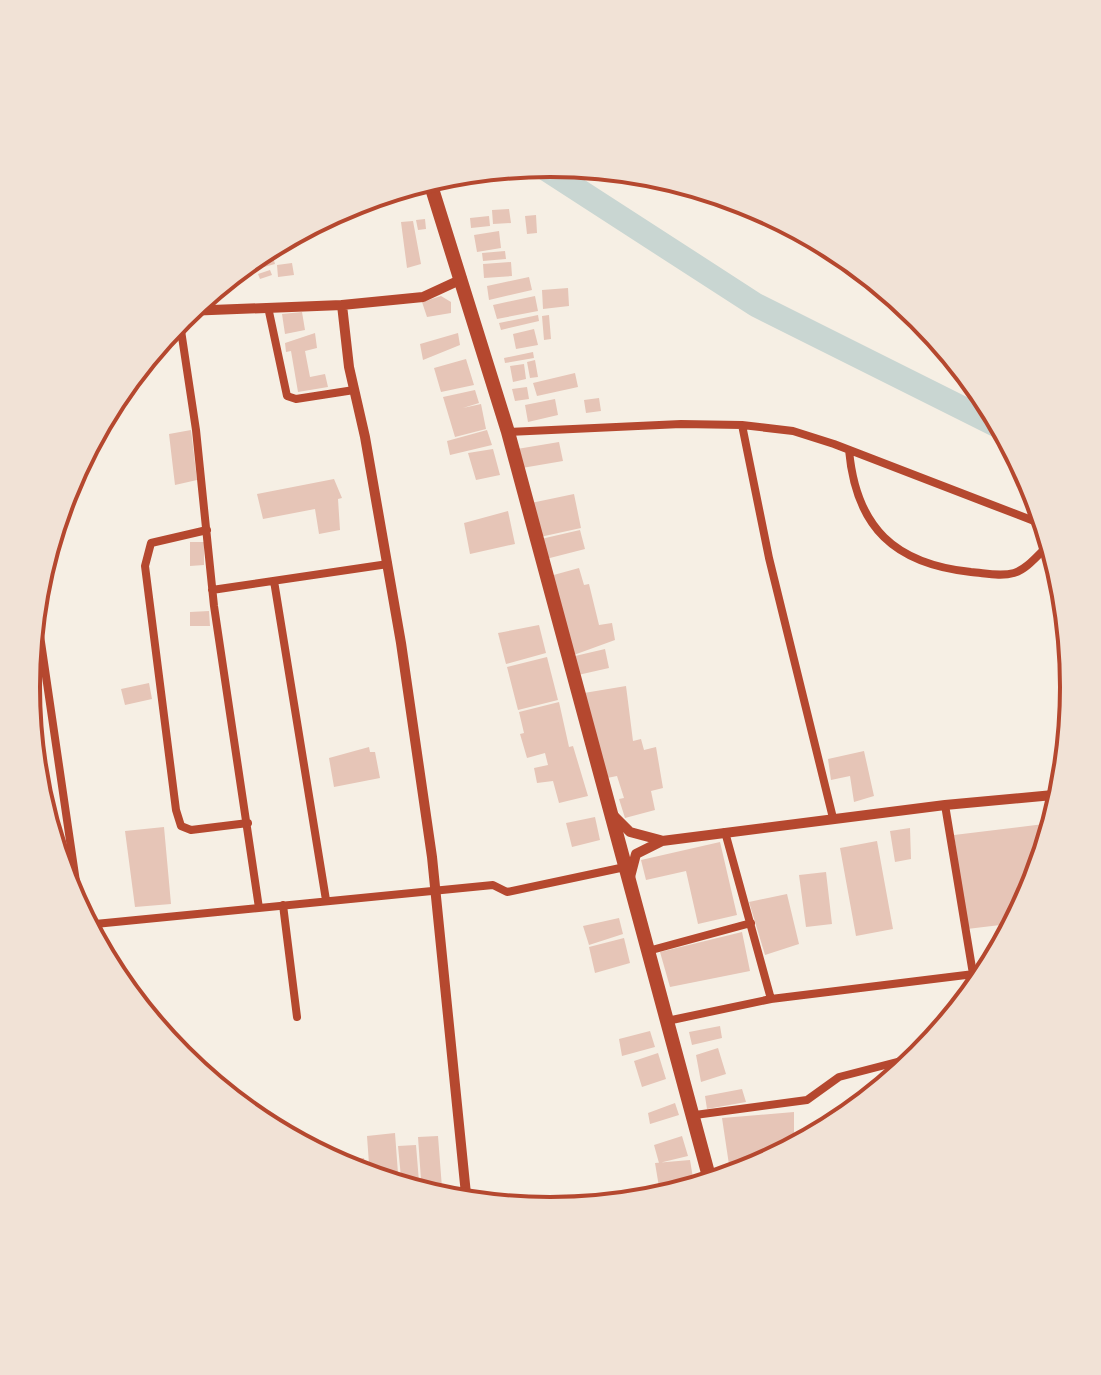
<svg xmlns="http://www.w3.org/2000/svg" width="1101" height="1375" font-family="'Crimson Pro',serif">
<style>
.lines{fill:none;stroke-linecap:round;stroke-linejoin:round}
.river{stroke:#c9d6d2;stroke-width:24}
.building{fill:#e6c5b7}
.minor{stroke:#b5482f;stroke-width:8}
.tertiary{stroke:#b5482f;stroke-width:10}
.trunk{stroke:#b5482f;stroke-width:14}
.rim{fill:none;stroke:#b5482f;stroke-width:4}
</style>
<rect width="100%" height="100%" fill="#f6efe4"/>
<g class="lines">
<path class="river" d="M538,164L756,305L1004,429"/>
</g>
<path class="building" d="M509,209L511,223L493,224L492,210Z
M536,215L537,233L527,234L525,216Z
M489,216L490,226L471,228L470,218Z
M425,219L426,229L418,230L416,220Z
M413,221L421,264L407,268L401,222Z
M300,229L301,238L281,240L284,238Z
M499,231L501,248L477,252L474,235Z
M270,246L275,264L264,267L261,250Z
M505,251L506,259L483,261L482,253Z
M256,254L258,267L243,269L242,265Z
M511,262L512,276L484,278L483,264Z
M292,263L294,275L278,277L277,265Z
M270,270L272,275L260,279L258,274Z
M529,277L532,290L489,300L487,286Z
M223,281L224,290L209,292Z
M568,288L569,306L543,309L542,290Z
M441,296L451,302V313L427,317L422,302Z
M535,296L538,311L497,319L493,305Z
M302,312L305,330L285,334L282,314Z
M538,315L539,321L501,330L499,323Z
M549,315L551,339L544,340L542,316Z
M534,329L538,345L516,349L513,334Z
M315,333L317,348L305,351L310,377L325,374L328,387L298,392L291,351L286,352L285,343Z
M458,333L460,345L423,360L420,344Z
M533,352L534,358L505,363L504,358Z
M466,359L474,385L441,392L434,368Z
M535,360L538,377L530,378L527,362Z
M524,364L526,379L513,382L510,366Z
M575,373L578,387L537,396L533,383Z
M527,387L529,399L515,401L512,389Z
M475,390L479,403L463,408L481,404L486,429L455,437L443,397Z
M599,398L601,411L586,413L584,400Z
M555,399L558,415L528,422L525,405Z
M191,430L197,480L175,485L169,434Z
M487,430L492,445L450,455L447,441Z
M559,442L563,461L522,468L517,449Z
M493,449L500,475L476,480L468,453Z
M334,479L342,498L338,499L340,530L319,534L315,509L263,519L257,494Z
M574,494L581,528L540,537L531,503Z
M508,511L515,544L470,554L464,523Z
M580,530L585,549L546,559L541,539Z
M190,542H204V565L190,566Z
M579,568L584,585L589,584L599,625L612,623L615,640L571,656L550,576Z
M209,611L210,626H190V612Z
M539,625L546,653L506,664L498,633Z
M605,649L609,668L578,675L575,656Z
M547,657L558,700L518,710L507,667Z
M149,683L152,699L125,705L121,689Z
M626,686L633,741L641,739L644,750L656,747L663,788L651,791L655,810L625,818L619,799L624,798L617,776L607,778L584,693Z
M559,702L569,747L573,746L588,796L559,803L553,781L537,783L534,768L548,765L545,753L527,758L520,734L524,733L519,712Z
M369,747L370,752H375L380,778L334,787L329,758Z
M864,751L874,796L854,802L850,776L831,780L828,759Z
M595,817L600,840L572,847L566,823Z
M1044,824L1047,848L1035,889L1017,923L967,929L954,835Z
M164,827L171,904L135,907L125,831Z
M910,828L911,859L895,862L890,831Z
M877,841L893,929L856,936L840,848Z
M720,842L737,915L698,924L686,871L646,880L641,860Z
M826,872L832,924L806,927L799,875Z
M787,894L799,944L765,955L749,902Z
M619,918L623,934L589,945L583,926Z
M742,932L750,971L670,987L660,952Z
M624,938L630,963L595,973L589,947Z
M720,1026L722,1038L692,1045L689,1032Z
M650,1031L655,1047L622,1056L619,1039Z
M718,1048L726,1074L701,1082L696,1055Z
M658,1053L666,1079L642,1087L634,1061Z
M742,1089L746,1102L707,1109L705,1096Z
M675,1103L679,1115L650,1124L648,1113Z
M794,1112V1149L751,1172L731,1178L722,1118Z
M395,1133L399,1187L370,1178L367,1136Z
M438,1136L443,1201L422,1194L418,1137Z
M682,1136L688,1156L659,1163L654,1145Z
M416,1145L420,1194L402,1188L398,1146Z
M364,1158L366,1177L344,1169L343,1160Z
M690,1160L694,1184L690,1191L661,1199L655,1163Z"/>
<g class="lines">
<path class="minor" d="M268,307L287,396L296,399L354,390
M179,317L196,430L214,606L259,908
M742,425L769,558L833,818
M508,432L681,424L742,425L793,431L834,444L1047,526
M849,450C856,528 895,564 971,572C985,573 1000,577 1014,573C1028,569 1040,552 1052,542
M207,530L151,543L145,566L176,810L181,826L191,830L248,823
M274,581L326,900
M212,590L388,564
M35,601L81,916
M945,805L976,992
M725,832L771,999
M283,905L297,1017
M85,925L493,885L507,892L625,867
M648,951L751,923
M667,1021L771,999L974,974
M695,1115L807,1100L839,1077L924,1055"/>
<path class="tertiary" d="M342,305L349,367L365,437L401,643L432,857L467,1204
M186,311L342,305L423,297L462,279
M613,815L630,832L660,840
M630,877L636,854L662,841L945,805L1064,794"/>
<path class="trunk" d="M429,179L508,432L711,1184"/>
</g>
<path d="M0 0H1101V1375H0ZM40 687a510 510 0 1 1 1020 0a510 510 0 1 1-1020 0Z" fill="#f1e2d6" fill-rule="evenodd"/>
<path class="rim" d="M40 687a510 510 0 1 1 1020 0a510 510 0 1 1-1020 0Z"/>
</svg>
